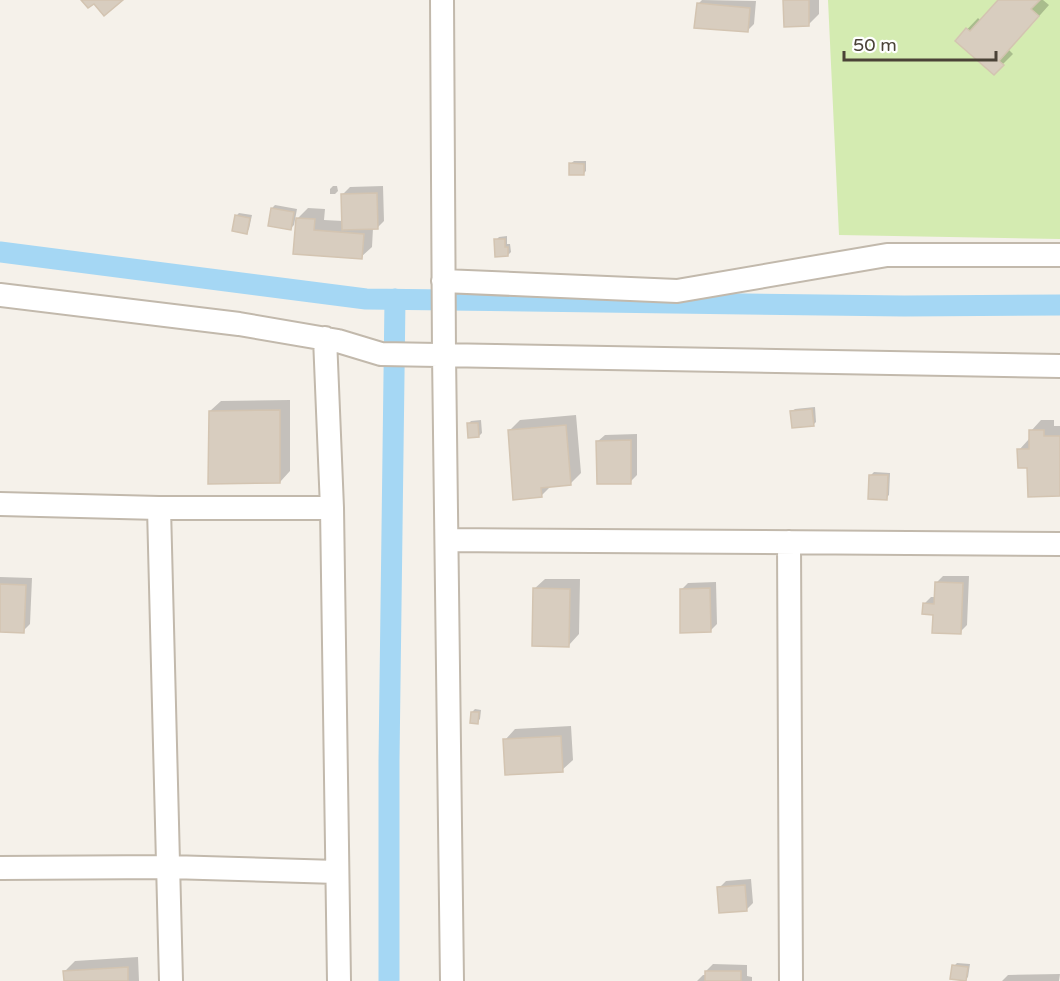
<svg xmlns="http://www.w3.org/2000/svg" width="1060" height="981" font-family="'Varela Round',sans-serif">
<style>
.green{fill:#d4ebb1}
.shadow{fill:#0003}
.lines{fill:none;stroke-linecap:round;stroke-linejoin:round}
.canal{stroke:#a5d7f4;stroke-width:21}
.building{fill:#d8cdbf;stroke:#d3c4b1;stroke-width:1.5}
.minor-casing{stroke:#c2b9ac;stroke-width:26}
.minor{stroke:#fff;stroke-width:22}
</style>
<rect width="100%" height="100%" fill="#f5f1ea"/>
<path class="green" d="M828,0H998L970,31L966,28L955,40L994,75L1003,65L999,61L1039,17L1031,9L1040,0H1060V239L839,235Z"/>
<path class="shadow" d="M702,0L756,1L754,24L747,31L698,4Z
M785,0H819V14L808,25Z
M1000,0H1043L1049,5L1009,50L1013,54L994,73L957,40L978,18L981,21Z
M574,161H586V171L583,174L570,164Z
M333,186H337L338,191L335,194H330V189Z
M383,186L384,221L377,228H373L372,247L361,257L295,253L298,218L308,208L325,209L324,220L343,221V194L350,187Z
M275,205L297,209L294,225L291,228L272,208Z
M239,213L252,215L249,229L246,233L236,216Z
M507,236V244H510L511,252L508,255L496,240L499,237Z
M290,400V471L280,482L210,411L221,401Z
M815,407L816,422L813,425L791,412L795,409Z
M576,415L581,473L570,484L551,486L541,496L509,431L520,420Z
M481,420L482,433L479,436L468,424L471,421Z
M1041,420H1054V426H1060V495L1029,466L1019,450L1029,439L1031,431Z
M637,434V475L630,482L598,441L605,435Z
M874,472L890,473L889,495L886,498L871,475Z
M943,576H969L967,625L960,632L924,604L931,597H935L936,583Z
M0,577L32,578L30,624L23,631H0Z
M545,579H580L579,634L569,645L534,589Z
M716,582L717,624L710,631L681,590L688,583Z
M475,709L481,710L480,719L477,722L472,712Z
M571,726L573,760L562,770L505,740L515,729Z
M751,879L753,903L746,910L719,888L726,881Z
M138,957L139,981H65V971L75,961Z
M957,963L970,964L968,977L965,980L954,966Z
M713,964L747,965V976L752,977V981H697L703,975H706V971Z
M1060,974L1059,981H1002L1008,975Z"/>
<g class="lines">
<path class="canal" d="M0,252L366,299L904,306L1060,305
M389,981V761L395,299"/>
</g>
<path class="building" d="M81,0H123L104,16L94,4L88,8Z
M783,0H809V26L784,27Z
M998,0H1040L1031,9L1039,16L999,61L1004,65L994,75L955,41L966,28L970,31Z
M697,3L750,8L748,32L694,28Z
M569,163L584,164V175H569Z
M377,193L378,229L342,230L341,194Z
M271,208L294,212L291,230L268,226Z
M235,215L250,218L247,234L232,231Z
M296,218L315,219L314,230L364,234L362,259L293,254Z
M494,239H505V247H508V256L495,257Z
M812,409L814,426L792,428L790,411Z
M280,410V483L208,484L209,411Z
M467,423H478L479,437L468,438Z
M566,425L571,485L541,488L542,497L513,500L508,430Z
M1029,430H1044V436H1060V496L1028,497L1027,468H1018L1017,449H1029Z
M631,440V484H597L596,441Z
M869,475H888L887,500L868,499Z
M935,582L963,583L961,634L932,633L933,615L922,614L923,603L934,604Z
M0,584L26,585L24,633L0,632Z
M533,588L570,589L569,647L532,646Z
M710,588L711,632L680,633V589Z
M471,712H479L478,724L470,723Z
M561,736L563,772L505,775L503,739Z
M745,885L747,911L719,913L717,887Z
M952,965L968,967L966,981L950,979Z
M128,967V981H64L63,971Z
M705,971H741V981H705Z"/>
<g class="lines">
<g class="minor-casing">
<path id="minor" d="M442,0L444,354L452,981
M443,281L677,291L887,255H1060
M0,295L239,324L338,341L381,354L1060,366
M325,338L332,508L339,981
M0,504L159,508H332
M159,508L171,981
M447,540L1060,544
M789,542L791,981
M0,868L169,867L337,872"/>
</g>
<use href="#minor" class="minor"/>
</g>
<path d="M844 51v9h152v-9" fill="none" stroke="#4a4237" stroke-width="3"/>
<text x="853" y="51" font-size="18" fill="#4a4237" stroke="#ffffff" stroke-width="4.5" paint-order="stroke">50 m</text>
</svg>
